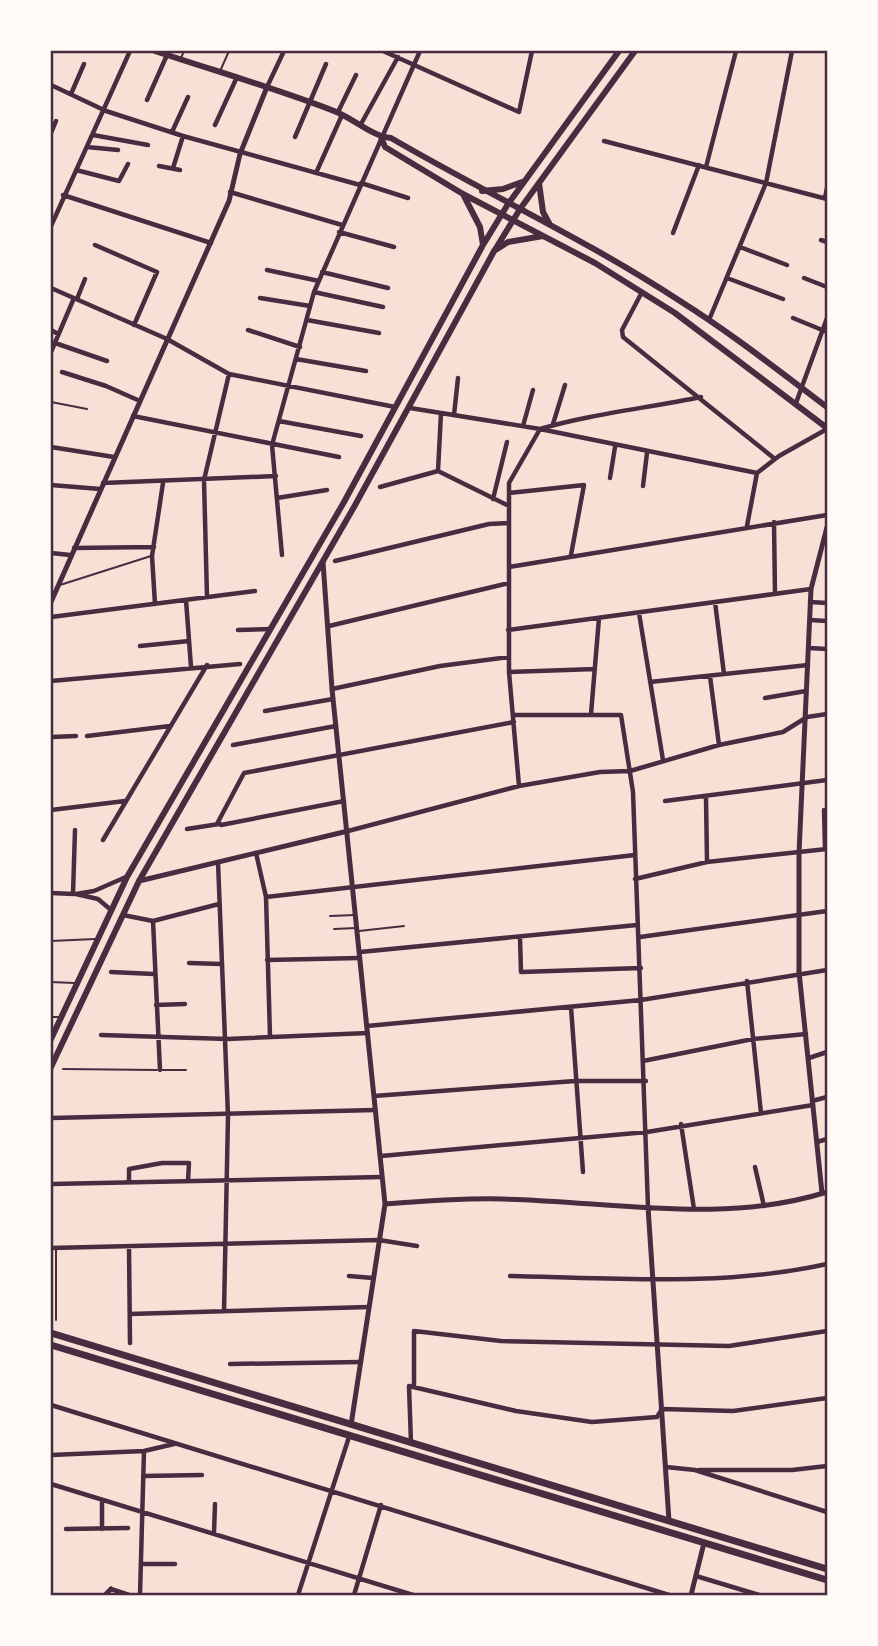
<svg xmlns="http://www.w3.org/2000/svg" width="878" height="1646" font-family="'Source Sans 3',sans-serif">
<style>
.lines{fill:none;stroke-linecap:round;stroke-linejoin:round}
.service{stroke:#4a2c40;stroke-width:2}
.minor{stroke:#4a2c40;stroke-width:4.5}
.tertiary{stroke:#4a2c40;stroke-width:5}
.secondary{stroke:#4a2c40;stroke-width:6}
.primary{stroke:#4a2c40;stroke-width:7}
.neatline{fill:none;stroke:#4a2c40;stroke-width:2.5}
</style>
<rect width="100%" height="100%" fill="#f7e1d7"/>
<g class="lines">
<path class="service" d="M181,58L184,51
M221,69L229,51
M51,402L87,409
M60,585L151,556
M330,916L355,915
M334,929L356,928
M359,931L404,926
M51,941L95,939
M51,982L74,983
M51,1017H60
M63,1069L157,1070
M162,1070H186
M56,1249V1320"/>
<path class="minor" d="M383,51L519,112L532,51
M51,85L106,111L183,136L360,185
M267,87L284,51
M71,94L84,64
M147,100L167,55
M338,112L356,75
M361,124L398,57
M215,125L237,77
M172,132L188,97
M51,133L56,121
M93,135L148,145
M295,137L326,64
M604,141L827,199
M87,147L118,150
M159,166L180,170
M706,167L736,51
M173,168L183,136
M76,170L119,181L128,164
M316,173L342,115
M361,183L408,198
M230,192L342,225
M63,195L211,243
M825,198L827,188
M51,226L130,51
M339,232L394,247
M673,233L699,165
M821,240L827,242
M95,245L157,272L134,325
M740,247L787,265
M267,270L319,281
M322,272L388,288
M727,278L783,299
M804,278L827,287
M51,288L167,339L229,374L395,407
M314,292L383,307
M642,292L622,330L623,337L775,459
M260,298L310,306
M77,299L85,279
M793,318L827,332
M307,320L379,333
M709,320L766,183L792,51
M51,330L58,334
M248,330L300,347
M55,343L107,361
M51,352L74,298
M296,359L366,371
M62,372L106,386L140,401
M796,403L827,318
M410,408L540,429L757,473
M441,413L438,471L509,506
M454,415L458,378
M133,416L339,457
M279,421L361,436
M553,424L565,385
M523,426L533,390
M51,447L114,457
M757,473L779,456L827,429
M610,478L615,447
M103,483L276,476
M51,485L100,489
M643,486L647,453
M380,487L438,471
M509,493L584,485L571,555
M277,498L327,490
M493,499L507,442
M774,522L775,594
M747,526L757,473
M74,548L154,547
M51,553L70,555
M282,555L272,445L314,292L420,51
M335,561L489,524L509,523
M509,567L827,515
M207,597L204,480L229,374
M186,600L191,667
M715,602L724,674
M810,602L827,603
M155,604L152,556L163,483
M639,613L663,760
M51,617L255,591
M810,620L827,621
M329,626L509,583
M238,630L271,629
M508,630L811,589
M140,646L189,641
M809,648L827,649
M509,672L595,669
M710,676L719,745
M51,681L240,664
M650,682L808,665
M332,689L440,666L509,657
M765,698L806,691
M265,711L333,699
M591,714L599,618
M513,715H621L633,792L648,1207
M87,736L170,726
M51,737L76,736
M233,745L336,726
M519,786L509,672V483L540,429C590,414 648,408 701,397
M706,798L707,862
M344,801L221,825L218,822L244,773L514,722
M665,801L827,780
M51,810L125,801
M824,810L825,849
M187,829L219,824
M348,831L519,786L600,772L630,771L719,745L783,732L807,717L827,714
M103,840L207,665
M256,853L266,897L270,1036
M218,862L228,1116L224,1311
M635,879L707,862L827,849
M51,893L74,894
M73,894L75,830
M266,897L635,855
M111,910L98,899L76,894L94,891L126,877
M123,915L153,921L219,904
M153,921L160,1070
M640,937L827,911
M520,938L521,972L641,968
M360,952L637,925
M267,960L360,958
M189,963L221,964
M111,972L154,974
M747,981L761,1113
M156,1005L185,1004
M571,1007L583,1172
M367,1026L641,1000L827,970
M101,1035L227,1039L368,1033
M809,1058L827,1052
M643,1061L753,1039L806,1034
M374,1096L575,1081H646
M812,1101L827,1097
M51,1118L375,1110
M681,1124L694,1209
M817,1142L827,1139
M381,1156L647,1132L813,1105
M755,1167L764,1206
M129,1182V1169L162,1163H189L188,1181
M51,1184L382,1177
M129,1247L130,1343
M51,1248L379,1240L417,1246
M349,1276L373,1278
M510,1276C616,1278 723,1287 827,1264
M130,1314L369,1307
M230,1364L361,1362
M414,1387V1331L501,1341L729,1346L827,1331
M51,1405L669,1595
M411,1443L409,1386L516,1411L592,1422L657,1417L662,1409L733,1411L827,1398
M51,1455L144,1451L174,1444
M666,1467L695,1470L827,1512
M699,1470H792L827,1466
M143,1476L202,1475
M51,1484L413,1595
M102,1500V1529
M66,1529L128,1528
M214,1533L215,1504
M141,1564H175
M696,1576L759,1595
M111,1589L129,1595
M140,1595L144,1451
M298,1595L349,1437
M354,1595L381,1505"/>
<path class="tertiary" d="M323,562L332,689L385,1204L351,1425
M51,602L229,201L240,154L267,87
M139,881L348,831
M822,1193L799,972V853L811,589L827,527
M385,1204C424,1201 463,1198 502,1199C609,1201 723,1225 827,1192
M648,1207L669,1521
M105,1595L111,1589
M691,1595L704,1543"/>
<path class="secondary" d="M155,51C215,71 275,88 334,111C353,118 371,136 391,138C487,194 587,240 680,301C731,333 779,371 827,407
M381,137L385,147L463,194L595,263L675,313L827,428
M539,183L543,212L549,223
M482,191L503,189L522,182
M464,196L480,227L483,245
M494,251L508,242L543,236
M51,1039L127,877L344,502L483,245L508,204L619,51
M51,1067L139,881L354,507L493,253L520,209L635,51"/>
<path class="primary" d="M51,1333L827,1569
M51,1345L827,1580"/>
</g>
<rect width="878" height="1646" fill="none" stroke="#fffaf5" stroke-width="105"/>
<rect x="52" y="52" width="774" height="1542" class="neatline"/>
</svg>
